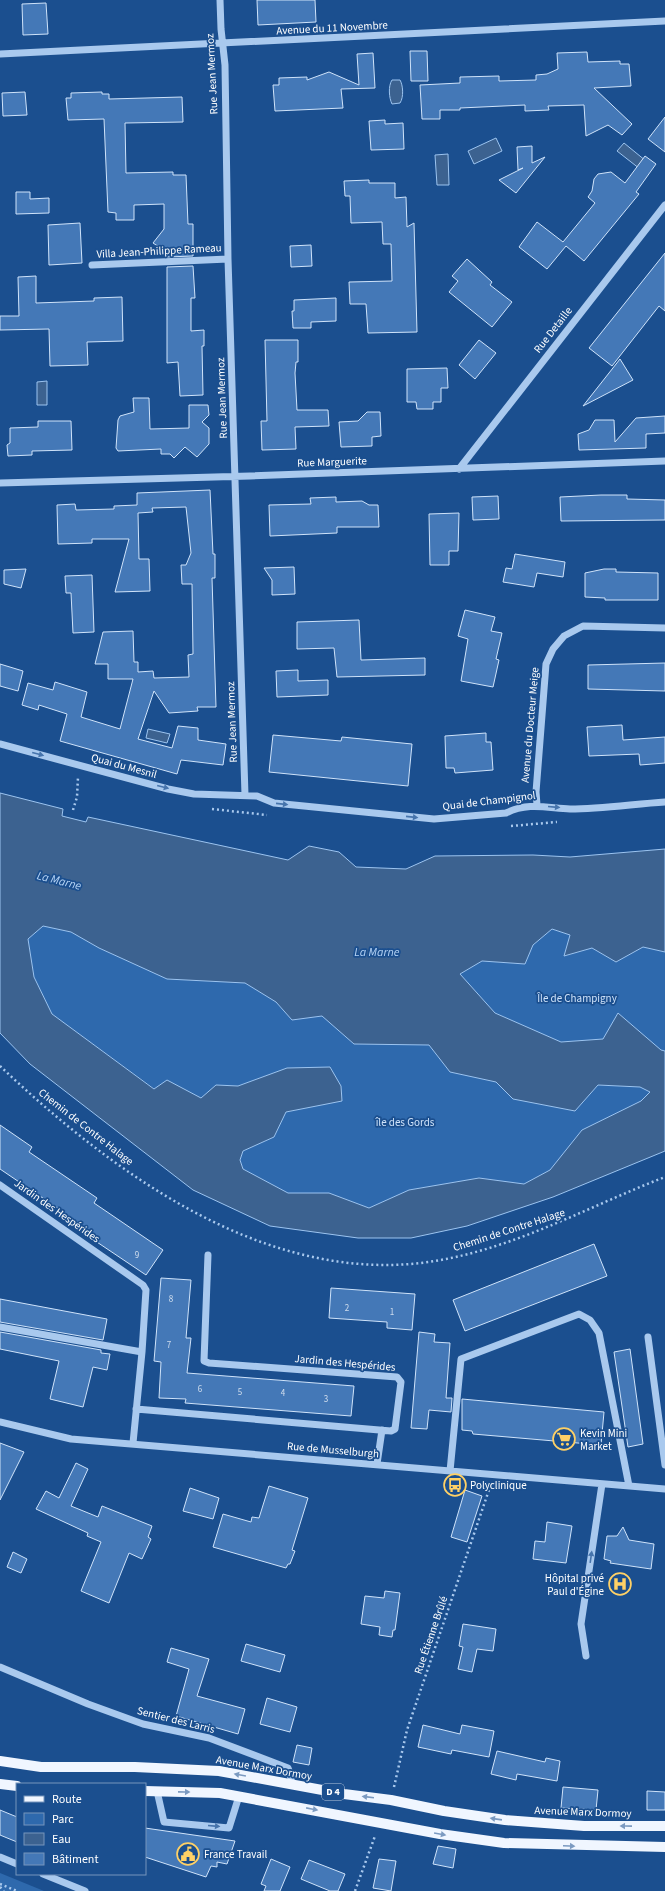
<svg xmlns="http://www.w3.org/2000/svg" width="665" height="1891" font-family="'Source Sans 3',sans-serif">
<style>
.green{fill:#2e69ad}
.water{fill:#3c6290;stroke:#9cc4f0;fill-rule:evenodd}
.building{fill:#4478b7;stroke:#cfe3fa}
.lines{fill:none;stroke-linecap:round;stroke-linejoin:round}
.path{stroke:#a9c9ee;stroke-width:2.5;stroke-dasharray:2 3;stroke-linecap:butt}
.minor{stroke:#a9c9ee;stroke-width:7}
.major{stroke:#f0f6ff;stroke-width:10}
.oneway{fill:#4674ac}
.oneway2{fill:#7b9ac1}
.labels{text-anchor:middle;dominant-baseline:central;stroke-width:3.5;stroke-linejoin:round;paint-order:stroke}
.number-label{font-size:9px;fill:#d0dded}
.shield{fill:#1b4f8f;stroke:#bbcadd;stroke-width:1}
.shield-label{font-size:10px;font-weight:bold;fill:#fff}
.street-label{font-size:11px;fill:#fff;stroke:#1b4f8f}
.park-label{font-size:11px;fill:#cfe3fa;stroke:#1b4f8f}
.poi-label{font-size:11px;fill:#fff;stroke:#1b4f8f;text-anchor:start}
.water-label{font-size:12px;font-style:italic;fill:#b5d3f5;stroke:#1b4f8f}
</style>
<rect width="100%" height="100%" fill="#1b4f8f"/>
<path class="green" d="M43,926L71,932L99,948L167,979L245,983L276,1002L292,1020L322,1016L354,1044L429,1045L450,1072L496,1082L513,1099L575,1111L598,1085L640,1087L650,1092L641,1101L582,1130L550,1170L524,1184L479,1178L409,1190L369,1208L329,1193H288L243,1169L240,1160L243,1151L274,1137L286,1112L342,1101L287,1068L238,1086L216,1085L201,1098L167,1081L155,1089L52,1014L34,977L28,938Z
M552,929L570,935L565,956L592,948L616,962L643,947L665,952V1051L603,1039L561,1042L495,1013L460,974L482,961L525,964L533,945Z
M0,1873L44,1891H0Z"/>
<path class="water" d="M392,80H400C403,85 404,97 400,103L392,104C389,98 388,86 392,80Z
M496,138L502,151L474,164L468,151Z
M624,143L646,161L640,169L617,151Z
M448,154L449,185H437L435,155Z
M47,381V405H37V382Z
M148,729L170,734L167,743L146,738Z
M0,793L63,809L62,816L86,822L88,817L288,860L309,846L339,852L356,867L406,869L435,856L533,855L570,857L665,849V952L643,947L616,962L592,948L564,956L570,935L552,929L533,945L525,964L482,961L460,974L495,1013L561,1042L603,1039L618,1013L661,1050L665,1051V1151L553,1197L467,1226L411,1238H358L270,1226L193,1190L30,1064L0,1033ZM43,926L71,932L99,948L167,979L245,983L276,1002L292,1020L322,1016L354,1044L429,1045L450,1072L496,1082L513,1099L575,1111L598,1085L640,1087L650,1092L641,1101L582,1130L550,1170L524,1184L479,1178L409,1190L369,1208L329,1193H288L243,1169L240,1160L243,1151L274,1137L286,1112L342,1101L341,1086L330,1067L287,1068L238,1086L216,1085L201,1098L167,1080L154,1089L52,1014L34,977L28,939Z"/>
<path class="building" d="M257,0H315L316,22L258,25Z
M46,3L48,34L23,35L22,4Z
M410,51H427L428,81H411Z
M587,52L588,62L620,61V64H629L631,86L594,88L632,124L622,135L608,125L586,136L584,105L548,106L549,110L525,111V105L460,108V110H440V119H422L420,85L460,83V77L499,76V81L536,80V75L547,74L558,69L557,53Z
M373,53L375,88L341,89L343,108L275,111L273,85H279V78L307,77V80L329,72L359,85L357,54Z
M25,92L27,115L3,116L2,93Z
M102,92V94H109V99L182,97L183,122L125,123L126,173L173,172V175H186L188,224H193V256L167,257V252L153,243L164,229V204L134,205V220H116V213L108,212L104,119L68,120L66,98H71V93Z
M665,117V152L648,139Z
M385,120V124L403,123L404,149L371,150L369,121Z
M532,146V163L545,157L516,193L499,180L523,168L518,170L517,147Z
M645,156L656,164L636,192L639,194L584,261L566,246L547,269L519,247L537,222L563,242L595,203L588,197L592,191L594,179L598,174L611,172L625,183Z
M369,180V183H395V198L406,197L407,227L414,223L417,332L368,333L366,304H350L349,282L392,281L391,244H383L382,222L351,223L350,196H345L344,181Z
M16,192H30V199L49,198V213L16,214Z
M80,223L82,263L49,265L48,225Z
M311,245L312,266L291,267L290,246Z
M665,253V311L659,306L612,366L589,348Z
M467,259L492,282L490,285L512,302L492,327L449,292L458,281L452,276Z
M193,266L195,298H191V331L204,330V346H202L203,395L180,396L178,362L167,363V267Z
M36,276V303L94,301V298L122,297L123,341L87,342L88,365L50,366L49,329L0,330V316H19L18,277Z
M336,298V321L311,322V328H293L292,311H294V300Z
M265,340H298V362H296L295,373L297,410H328L329,426L295,427L296,449L262,450L261,421H267Z
M479,340L496,353L475,379L459,365Z
M620,359L633,380L583,406Z
M447,368L448,388H441V402H433V409H417L416,402H407V369Z
M133,398H149L150,429L189,428V405H208L209,415L202,422L209,428V444L197,457L185,447L174,458L170,454H161V449L118,451L116,448L118,420L120,416L134,412Z
M367,412H380L381,436L372,437V446L341,447L339,422L358,421Z
M665,416V433L646,434V448L579,450L578,434L589,430L595,420H614L615,442L636,418Z
M38,421H71L72,450L32,451V455L8,456L7,445L10,443V428L38,427Z
M210,490L213,554H215V578H212L216,707H197L198,711L169,713L154,691L138,739L172,748L178,726L198,728V740L226,744L223,765L181,760L177,774L60,741L67,714L39,705L38,710L22,705L28,683L53,690L55,682L87,692L81,717L120,729L133,679H108V664H95L103,632L133,631L134,662H138V672L153,671L154,678L189,677L188,655L193,654L192,584H182L181,565H186L191,553L186,507L152,508L153,512L138,513L139,559H149L150,591L115,592L129,539H92V543L58,544L57,505L75,504L76,510L114,509V506L137,505V493Z
M601,495H627V499L665,500V520L561,521L560,497Z
M498,496L499,519L473,520L472,497Z
M336,497V502L362,501L369,505H378L379,527H337V533L270,536L269,505L311,504L310,498Z
M459,513L458,551H449V565H430L429,514Z
M515,554L565,562L563,577L537,573L534,587L503,582L506,568L512,569Z
M294,567L295,594L272,595V580L264,568Z
M26,569L21,588L4,584V570Z
M604,569H616V572L658,573V600H605V598L585,597V573Z
M92,575L94,632L73,633L71,593H66L65,576Z
M465,610L495,617L491,631L502,633L496,659L499,660L493,687L461,681L468,639L458,636Z
M359,620L361,660L425,658V675L337,677L334,648L297,649V622Z
M665,663V691L588,689V665Z
M0,664L23,671L18,691L0,686Z
M298,670V681L328,680V695L277,697L276,671Z
M622,725L623,740L665,737V763L640,765L639,754L589,756L587,727Z
M486,733V742H491L493,770L455,773L454,768H446L445,736Z
M273,735L341,741L342,737L412,744L408,786L269,772Z
M0,1125L32,1147L29,1152L97,1198L94,1203L163,1250L146,1275L76,1228L56,1213L59,1209L0,1169Z
M594,1244L607,1276L465,1331L453,1300Z
M161,1278L191,1280L186,1338H191L187,1373L354,1386L351,1416L185,1403L186,1399L159,1398L161,1362L154,1361Z
M331,1288L415,1294L412,1330L387,1328V1322L329,1318Z
M0,1299L107,1319L103,1340L0,1322Z
M0,1332L101,1350V1353L110,1354L107,1370L93,1367L83,1407L50,1399L59,1361L0,1349Z
M419,1332L435,1334L434,1342L450,1343L446,1398H452L451,1412L429,1410L427,1429L411,1428Z
M630,1349L643,1444L628,1447L614,1352Z
M462,1399L604,1412L601,1445L473,1434L472,1431L462,1430Z
M0,1443L24,1452L0,1500Z
M76,1463L88,1469L71,1506L98,1517L102,1506L152,1526L148,1537L151,1539L142,1559L129,1553L109,1603L81,1591L101,1542L87,1536L88,1533L36,1509L46,1491L59,1498Z
M269,1486L308,1498L292,1550L295,1551L290,1564H288L286,1568L213,1547L223,1514L251,1522L252,1517L259,1518Z
M190,1488L219,1498L213,1519L183,1511Z
M465,1490L482,1496L467,1542L451,1537Z
M547,1522L572,1526L566,1563L533,1559L535,1541L545,1542Z
M623,1527L629,1540L654,1544L651,1569L610,1563L611,1561L604,1559L607,1536H617Z
M13,1552L27,1559L21,1573L7,1567Z
M385,1591L400,1593L395,1630H393L392,1637L379,1635L380,1627L361,1624L365,1596L384,1598Z
M463,1624L496,1629L493,1651L477,1649L472,1672L458,1669L463,1647L459,1646Z
M246,1644L285,1655L280,1672L241,1661Z
M171,1648L209,1659L197,1696L245,1709L238,1734L176,1716L189,1669L167,1662Z
M267,1698L297,1707L290,1732L260,1724Z
M423,1725L460,1734L462,1725L494,1731L489,1757L452,1750L451,1754L418,1747Z
M297,1745L312,1748L309,1765L293,1762Z
M497,1751L545,1762L546,1758L560,1761L557,1781L517,1774L516,1780L491,1774Z
M563,1787L598,1790L596,1810L561,1808Z
M647,1791L665,1792V1810H647Z
M0,1810L17,1817V1842L0,1835Z
M145,1828L235,1841L227,1864L217,1862V1867L211,1866L206,1877L145,1857Z
M438,1846L456,1849L453,1868L433,1864Z
M271,1859L290,1867L280,1891H264L266,1886L261,1884Z
M379,1859L396,1861L391,1891L373,1888Z
M309,1860L345,1874L338,1891H330L301,1879Z"/>
<g class="lines">
<path class="path" d="M212,809L267,815
M73,810L77,797L78,777
M511,826L557,822
M0,1066C116,1176 276,1293 446,1259C523,1244 592,1205 665,1177
M394,1787L407,1730L490,1487
M0,1884L17,1891
M0,1887L4,1891
M355,1891L375,1836"/>
<path class="minor" d="M220,0L221,29L225,65L228,259L245,795
M0,54L665,21
M92,265L228,259
M459,469L665,205
M0,483L250,476L665,461
M0,744L168,789L194,794L257,796L274,803L434,819L506,813C528,802 547,808 570,809C601,809 634,804 665,802
M537,805L536,792L546,664L553,649L564,636L583,626L665,628
M0,1185L143,1285L146,1290L142,1352L133,1443
M0,1327L142,1352
M648,1337L665,1465
M136,1409L391,1431L395,1429L401,1382L397,1377L209,1363L204,1361L208,1255
M0,1422L71,1439L665,1489
M377,1464L382,1430
M450,1471L461,1359L579,1314L590,1320L599,1333L629,1486
M586,1656L581,1624L602,1484
M0,1667L88,1704L143,1724L209,1738L288,1768L290,1773L292,1785
M157,1791L164,1822L229,1828L239,1796
M0,1857L17,1864
M43,1874L85,1891"/>
<path class="major" d="M0,1761L41,1767H135L219,1771L344,1794L391,1800L444,1811L505,1820L584,1826H665
M0,1784L17,1786
M145,1791L220,1793L440,1834L504,1843L665,1847"/>
</g>
<defs><path id="oneway-solid" d="M-6-.8H1V-3.2L6.5 0L1 3.2V.8H-6Z"/></defs>
<g class="oneway">
<use href="#oneway-solid" transform="translate(38 754) rotate(15)"/>
<use href="#oneway-solid" transform="translate(163 787) rotate(14)"/>
<use href="#oneway-solid" transform="translate(282 804) rotate(6)"/>
<use href="#oneway-solid" transform="translate(554 807) rotate(5)"/>
<use href="#oneway-solid" transform="translate(412 817) rotate(6)"/>
<use href="#oneway-solid" transform="translate(591 1557) rotate(-82)"/>
<use href="#oneway-solid" transform="translate(214 1826) rotate(5)"/>
</g>
<g class="oneway2">
<use href="#oneway-solid" transform="translate(240 1775) rotate(-170)"/>
<use href="#oneway-solid" transform="translate(184 1792) rotate(1)"/>
<use href="#oneway-solid" transform="translate(368 1797) rotate(-173)"/>
<use href="#oneway-solid" transform="translate(312 1809) rotate(11)"/>
<use href="#oneway-solid" transform="translate(496 1819) rotate(-172)"/>
<use href="#oneway-solid" transform="translate(626 1826) rotate(-179)"/>
<use href="#oneway-solid" transform="translate(440 1834) rotate(10)"/>
<use href="#oneway-solid" transform="translate(569 1846) rotate(2)"/>
</g>
<defs>
<g id="supermarket-ring" transform="scale(1.15)"><circle r="9.5" fill="#1b4f8f" stroke="#ffd166" stroke-width="1.5"/><path d="M-6-5.5h2.5l.6 2H6L4.5 2H-2.5L-4.4-4H-6ZM-1.5 3.2a1.3 1.3 0 1 0 .1 0ZM3 3.2a1.3 1.3 0 1 0 .1 0Z" fill="#ffd166"/></g>
<g id="bus-ring" transform="scale(1.15)"><circle r="9.5" fill="#1b4f8f" stroke="#ffd166" stroke-width="1.5"/><path d="M-5-6H5V4H4V6H2V4H-2V6H-4V4H-5ZM-3.5-4V0h7V-4ZM-3.5 1.2v1.5H-2V1.2ZM2 1.2v1.5H3.5V1.2Z" fill="#ffd166"/></g>
<g id="hospital-ring" transform="scale(1.15)"><circle r="9.5" fill="#1b4f8f" stroke="#ffd166" stroke-width="1.5"/><path d="M-5-5h3v3.5h4V-5h3V5h-3V1.5h-4V5h-3Z" fill="#ffd166"/></g>
<g id="civic-ring" transform="scale(1.15)"><circle r="9.5" fill="#1b4f8f" stroke="#ffd166" stroke-width="1.5"/><path d="M-.6-6.5H3V-4.5H.6V-3L4-1V1h2V6H-6V1h2V-1L-.6-3ZM-1.2 2.5V6h2.4V2.5Z" fill="#ffd166"/></g>
</defs>
<g fill-rule="evenodd">
<use href="#supermarket-ring" x="564" y="1439"/>
<use href="#bus-ring" x="455" y="1485"/>
<use href="#hospital-ring" x="620" y="1584"/>
<use href="#civic-ring" x="188" y="1854"/>
</g>
<g class="labels">
<g class="number-label">
<text x="137" y="1255">9</text>
<text x="171" y="1299">8</text>
<text x="347" y="1308">2</text>
<text x="392" y="1312">1</text>
<text x="169" y="1345">7</text>
<text x="200" y="1389">6</text>
<text x="240" y="1392">5</text>
<text x="283" y="1393">4</text>
<text x="326" y="1399">3</text>
</g>
<rect class="shield" x="322" y="1784" width="22" height="16" rx="3"/>
<g class="shield-label">
<text x="333" y="1792">D 4</text>
</g>
<g class="street-label">
<text transform="translate(332 28) rotate(-3)">Avenue du 11 Novembre</text>
<text transform="translate(212 74) rotate(-93)">Rue Jean Mermoz</text>
<text transform="translate(159 251) rotate(-3)">Villa Jean-Philippe Rameau</text>
<text transform="translate(553 330) rotate(-52)">Rue Detaille</text>
<text transform="translate(222 398) rotate(-92)">Rue Jean Mermoz</text>
<text transform="translate(332 462) rotate(-2)">Rue Marguerite</text>
<text transform="translate(232 722) rotate(-92)">Rue Jean Mermoz</text>
<text transform="translate(530 725) rotate(-85)">Avenue du Docteur Meige</text>
<text transform="translate(124 766) rotate(15)">Quai du Mesnil</text>
<text transform="translate(489 801) rotate(-7)">Quai de Champignol</text>
<text transform="translate(86 1127) rotate(38)">Chemin de Contre Halage</text>
<text transform="translate(57 1211) rotate(35)">Jardin des Hespérides</text>
<text transform="translate(509 1230) rotate(-18)">Chemin de Contre Halage</text>
<text transform="translate(345 1363) rotate(5)">Jardin des Hespérides</text>
<text transform="translate(333 1450) rotate(5)">Rue de Musselburgh</text>
<text transform="translate(431 1635) rotate(-71)">Rue Étienne Brûlé</text>
<text transform="translate(176 1720) rotate(14)">Sentier des Larris</text>
<text transform="translate(264 1768) rotate(10)">Avenue Marx Dormoy</text>
<text transform="translate(583 1812) rotate(2)">Avenue Marx Dormoy</text>
</g>
<g class="park-label">
<text x="577" y="998">Île de Champigny</text>
<text x="405" y="1122">île des Gords</text>
</g>
<g class="poi-label">
<text x="580" y="1433">Kevin Mini<tspan x="580" dy="13">Market</tspan></text>
<text x="470" y="1485">Polyclinique</text>
<text x="604" y="1578" text-anchor="end">Hôpital privé<tspan x="604" dy="13">Paul d'Égine</tspan></text>
<text x="204" y="1854">France Travail</text>
</g>
<g class="water-label">
<text transform="translate(59 881) rotate(14)">La Marne</text>
<text x="377" y="952">La Marne</text>
</g>
</g>
<rect x="16" y="1783" width="130" height="92" fill="#1b4f8f" stroke="#7695bc"/>
<rect x="24" y="1796" width="20" height="6" fill="#f0f6ff" stroke="#7695bc"/>
<text x="52" y="1803" font-size="12" fill="#ffffff">Route</text>
<rect x="24" y="1813" width="20" height="12" fill="#2e69ad" stroke="#7695bc"/>
<text x="52" y="1823" font-size="12" fill="#ffffff">Parc</text>
<rect x="24" y="1833" width="20" height="12" fill="#3c6290" stroke="#7695bc"/>
<text x="52" y="1843" font-size="12" fill="#ffffff">Eau</text>
<rect x="24" y="1853" width="20" height="12" fill="#4478b7" stroke="#7695bc"/>
<text x="52" y="1863" font-size="12" fill="#ffffff">Bâtiment</text>
</svg>
